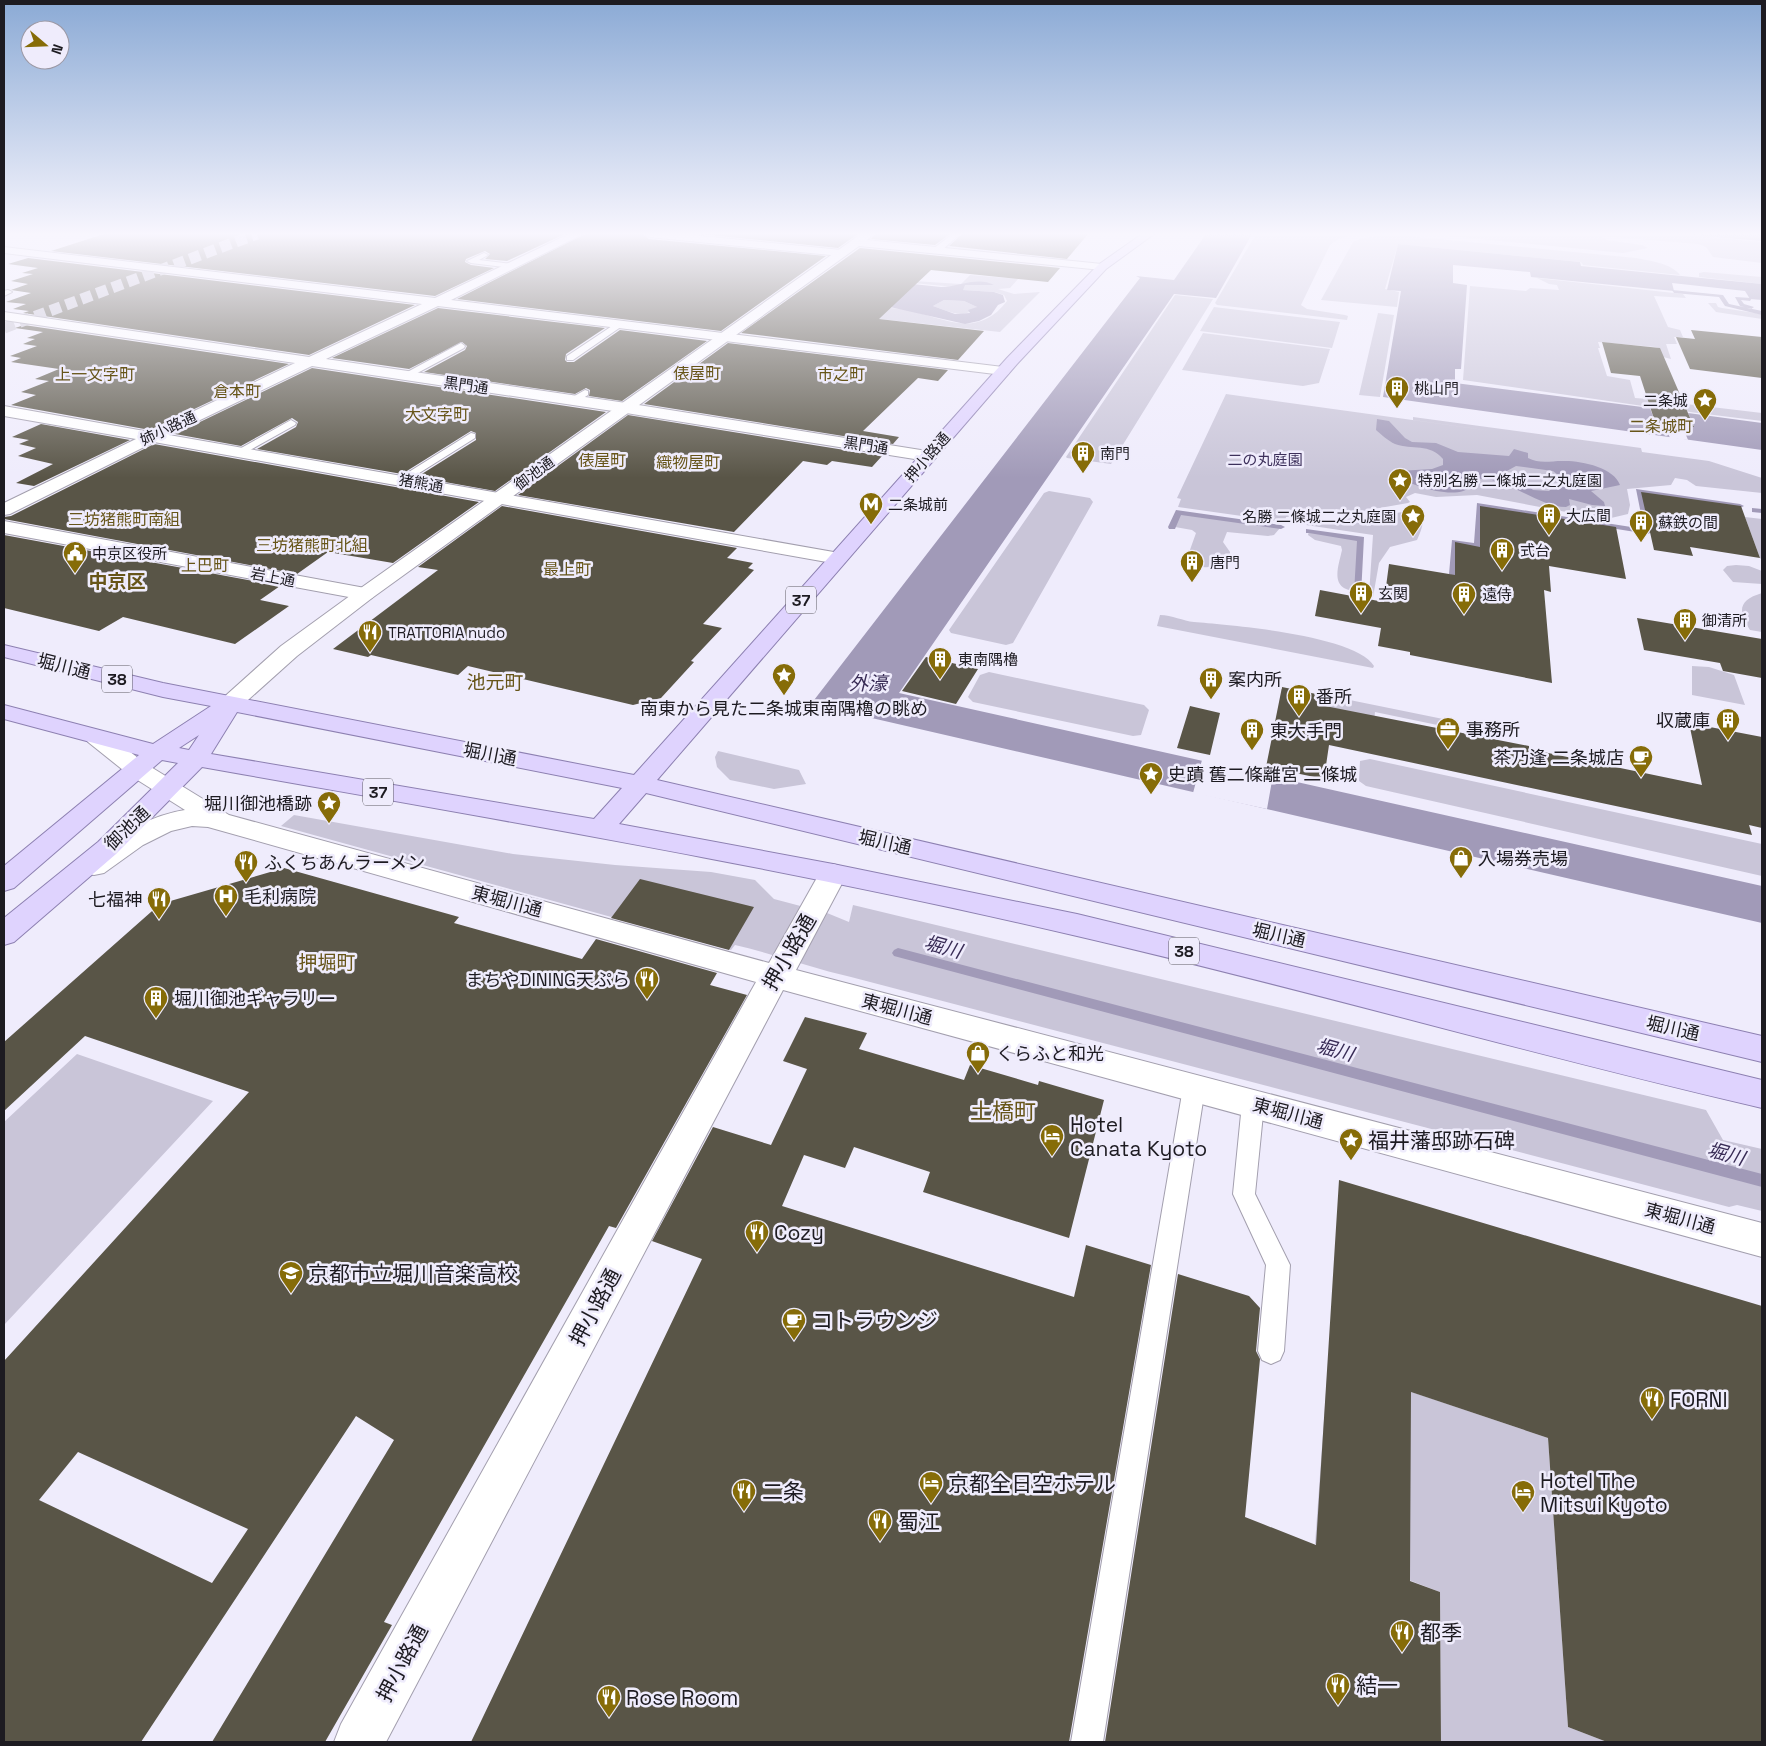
<svg xmlns="http://www.w3.org/2000/svg" width="1766" height="1746" font-family="'Space Grotesk','Noto Sans JP',sans-serif">
<style>
.green{fill:#c9c5d8}
.water{fill:#a19ab8;fill-rule:evenodd}
.pier{fill:#efecfc}
.lines{fill:none;stroke-linecap:round;stroke-linejoin:round}
.stream{fill:#a19ab8;fill-rule:evenodd}
.building{fill:#595547;fill-rule:evenodd}
.pedestrian-tunnel{stroke:#c5c2d0;stroke-width:11;stroke-dasharray:11 5.5;stroke-linecap:butt}
.service-casing{stroke:#a39fae;stroke-width:2}
.minor-casing{stroke:#a39fae;stroke-width:2}
.tertiary-casing{stroke:#a39fae;stroke-width:2}
.primary-casing{stroke:#8d80b1;stroke-width:2}
.service{fill:#fff;fill-rule:evenodd}
.minor{fill:#fff;fill-rule:evenodd}
.tertiary{fill:#fff;fill-rule:evenodd}
.primary{fill:#dfd3fe;fill-rule:evenodd}
.labels{text-anchor:middle;dominant-baseline:central;stroke-width:5;stroke-linejoin:round;paint-order:stroke}
.far-street-label{font-size:15px;fill:#1d1b21;stroke:#efecfc}
.far-poi-label{font-size:15px;fill:#1d1b21;stroke:#efecfc;text-anchor:start}
.far-park-label{font-size:15px;fill:#3d305b;stroke:#efecfc}
.far-neighbourhood-label{font-size:16px;fill:#675519;stroke:#efecfc}
.shield{fill:#efecfc;stroke:#5c5a63;stroke-width:1}
.shield-label{font-size:16px;font-weight:bold;fill:#1d1b21}
.street-label{font-size:18px;fill:#1d1b21;stroke:#efecfc}
.poi-label{font-size:18px;fill:#1d1b21;stroke:#efecfc;text-anchor:start}
.far-district-label{font-size:19px;font-weight:bold;fill:#675519;stroke:#efecfc}
.neighbourhood-label{font-size:19px;fill:#675519;stroke:#efecfc}
.water-label{font-size:19px;font-style:italic;fill:#392c56;stroke:#efecfc}
.near-street-label{font-size:21px;fill:#1d1b21;stroke:#efecfc}
.near-poi-label{font-size:21px;fill:#1d1b21;stroke:#efecfc;text-anchor:start}
.near-neighbourhood-label{font-size:22px;fill:#675519;stroke:#efecfc}
</style>
<rect width="100%" height="100%" fill="#efecfc"/>
<path class="green" d="M1256,234H1355L1338,239L1330,245L1301,305L1307,309L1345,315L1348,316L1347,320L1217,305L1215,303Z
M1428,234H1676L1762,242V263L1713,257L1706,247L1698,244L1602,236L1606,240L1642,245L1648,248L1623,253Z
M1380,236H1407L1636,258C1650,261 1671,263 1680,275L1583,265L1581,262L1398,244L1385,289L1399,292L1397,307L1321,300L1353,242L1363,238Z
M1704,272L1762,277V284L1699,277V273Z
M970,275L1018,279L1010,288L998,289L1014,294L1040,292L1000,332L843,315C858,312 874,307 889,308C932,308 972,347 1007,301L1004,295L995,292L963,290L955,287L850,277L961,284Z
M1537,278L1683,294L1686,298L1654,296L1668,327L1680,330L1683,337H1674L1677,344H1666L1671,359L1663,357L1659,348L1655,347L1598,342L1600,348H1598L1607,376L1630,380L1635,398L1648,399L1650,407L1463,380L1470,286L1526,291L1530,288L1559,290L1557,285L1549,284Z
M1175,295L1213,299L1111,464L1067,458L1066,457Z
M944,300L964,301L977,307C963,320 948,311 933,306Z
M1708,303H1716L1718,307L1722,308L1762,314V319L1716,312Z
M1214,307L1340,322L1332,348L1200,331Z
M1378,313L1394,315L1380,397L1359,395Z
M1203,333L1330,349L1319,383L1303,386L1182,370Z
M1226,394L1578,443L1413,420V417L1641,448L1642,452L1709,461L1762,478V493L1696,486L1687,480L1675,478L1671,485L1627,489L1630,505L1628,514L1611,518L1582,515L1477,495L1436,497L1415,493L1406,497L1410,502L1408,503L1357,512L1336,509L1331,512L1286,517L1285,522L1178,507L1181,499L1177,498Z
M1686,404L1762,413V421L1690,412L1686,411L1683,405Z
M1049,491L1090,498L1093,502L1013,643L1006,645L951,633L949,630L1044,493Z
M1409,511L1421,513C1425,523 1421,531 1417,540L1390,547L1379,563L1373,597L1369,595L1373,535L1306,525L1315,520L1364,518Z
M1180,513L1280,527V528L1274,535L1268,536L1227,532L1223,542L1230,552L1229,560C1216,569 1204,568 1188,565L1186,561L1196,533L1192,530L1175,527Z
M1745,517L1762,519V560L1760,558Z
M1309,531L1360,539L1357,591C1329,590 1338,568 1342,550L1341,546L1315,540L1308,535Z
M1736,565L1749,566L1762,571V584L1733,582L1723,570L1727,566Z
M1762,593V632L1750,630C1737,610 1739,600 1762,593Z
M1160,615C1172,615 1183,621 1194,622C1230,625 1356,635 1374,666L1373,668L1157,626Z
M1692,666L1709,667L1734,675L1745,705L1692,695Z
M989,672L1144,705L1149,710L1141,735L1133,736L973,702L968,697L980,675Z
M1330,696L1448,720L1447,727L1375,712L1371,751L1323,741Z
M718,751L799,770L806,784L774,789L730,780L717,767L715,757Z
M1370,759L1762,844V876L1366,786L1359,781L1360,761Z
M294,815L513,854L615,865L711,872L755,880L774,899L827,913L849,922L853,905L1706,1110L1723,1140L1762,1149V1211L1737,1205L1729,1207L851,977C812,968 774,954 735,945L731,950L281,826Z
M77,1054L213,1101L4,1325V1122Z
M1328,1364L1548,1438L1568,1727L1607,1742H1441L1440,1592L1315,1544Z"/>
<path class="water" d="M1206,234H1252L1216,298L1174,294L899,693L1762,886V923L811,704L1140,278L1136,276L1174,280Z
M1680,234H1762V241Z
M1398,244L1580,262L1581,266L1762,284V300L1750,299L1745,291L1672,283L1674,291L1531,277L1530,272L1453,265V283L1467,285L1461,369H1455V383L1650,408L1655,422L1694,426L1688,413L1762,423V450L1383,397L1401,291L1387,290Z
M846,277L941,287C958,287 978,276 994,285H965L963,290L994,292L1003,295L1005,302L998,305L991,315L979,321L965,324L890,307ZM944,300L964,301L977,307L968,310L970,313L955,314L933,306Z
M1377,419L1389,421L1405,438L1412,442L1436,443L1458,452L1509,456L1514,449L1528,453V458C1539,464 1550,461 1562,461C1579,460 1614,467 1620,485L1591,491L1604,502L1605,506L1592,505L1569,499L1570,505L1566,507C1535,506 1506,475 1474,479C1473,481 1473,485 1471,486C1460,501 1409,487 1399,475V471L1432,469L1443,465V459C1430,443 1412,450 1395,444C1388,441 1381,434 1376,430ZM1516,466L1553,471L1567,482L1556,484L1549,491L1533,490L1524,482L1505,475V472Z"/>
<path class="pier" d="M1664,423L1682,425L1688,440L1670,438Z
M1202,760L1273,775L1267,809L1193,793Z"/>
<g class="lines">
<path class="stream" d="M1672,290L1723,295L1729,304L1762,311V315L1725,306L1719,297L1674,293Z
M1735,297L1752,298L1750,301L1741,300L1744,304L1754,307L1751,309L1740,306Z
M1636,489L1740,504L1744,506L1740,508L1643,494L1652,532L1648,534L1484,508L1482,546L1478,548L1459,545L1457,574L1453,576L1449,574L1452,540L1474,543L1477,503L1644,529Z
M1752,508L1762,509V513L1752,512Z
M1176,510L1281,525L1285,527L1281,529L1181,515L1175,529H1169L1168,527Z
M1306,529L1364,537L1361,595H1355L1354,593L1357,541L1309,533H1306Z
M898,948L1762,1174V1187L894,956L892,953L894,950Z"/>
</g>
<path class="building" d="M104,234H565L507,261L485,259L490,254L485,251L466,259L465,262L471,265L494,268L435,296L51,251Z
M585,234H642L649,239L826,256L721,331L457,299Z
M699,234H858L838,248Z
M875,234H950L935,245L871,239Z
M962,234H1088L1067,259L949,246Z
M860,248L1060,268L1048,282L931,270L879,319L984,331L958,360L741,333Z
M28,258L415,305L309,355L23,313L29,311L13,309L26,304L6,302L31,293L11,290L28,284L11,281L33,274L22,273L38,268L8,264Z
M438,308L605,328L566,354L565,360L567,362H574L620,330L707,341L622,401L589,396L590,390L586,388L575,394L424,372L465,350L467,346L462,342L409,369L332,358Z
M24,325L289,364L150,430L11,405L36,395L21,392L49,381L35,379L59,369L11,362L21,358L10,356L37,346L23,344L35,339L27,338L43,332L15,328Z
M1691,330L1762,337V378L1690,369L1676,337L1695,339Z
M1602,342L1660,348L1694,427L1655,422L1640,376L1611,373Z
M728,343L948,370L938,381L918,378L863,431L899,437L893,444L644,404Z
M312,368L606,412L495,491L417,477L476,440V433L471,431L402,474L257,449L296,427L298,422L292,418L241,446L175,434Z
M628,415L882,456L872,467L832,461L827,465L803,461L734,532L518,495Z
M41,424L130,440L34,486L16,483L53,464L18,456L36,448L19,444L29,440L12,437Z
M154,444L479,502L393,563L328,552L297,574L4,519V517L11,516Z
M1641,492L1741,506L1760,558L1690,547L1693,556L1654,550Z
M502,506L737,548L727,558L753,563L748,568L754,570L703,624L722,628L691,661L694,662L661,698L633,705L468,666L458,675L371,655L368,657L333,649L438,570L418,567Z
M1480,506L1616,527L1626,579L1549,566L1551,592L1544,590L1552,683L1410,655V652L1378,646L1381,628L1315,616L1320,590L1384,602L1389,564L1455,575V542L1480,547Z
M4,535L280,586L260,600L289,606L235,644L123,617L99,631L4,608Z
M1637,618L1762,639V678L1723,671L1720,663L1644,650Z
M926,657L978,669L956,704L902,691Z
M1282,687L1326,696L1325,706L1529,746V749L1702,785L1689,723L1762,737V828L1749,825L1752,835L1329,745L1324,779L1266,767Z
M1190,706L1220,713L1210,755L1177,748Z
M284,868L459,917L454,923L582,959L596,939L717,973L710,985L747,995L616,1228L609,1226L384,1622L392,1625L325,1742H212L394,1440L356,1416L141,1742H4V1361L249,1092L85,1036L4,1111V1042L160,904ZM78,1452L248,1529L212,1583L39,1500Z
M640,879L754,907L729,950L611,918Z
M805,1017L867,1033L859,1049L964,1080L970,1065L1038,1085L1039,1081L1104,1100L1069,1238L923,1192L930,1172L854,1147L845,1168L804,1155L782,1206L1074,1297L1086,1245L1151,1265L1069,1742H471L702,1259L652,1241L713,1127L771,1145L807,1069L783,1061Z
M1339,1180L1762,1306V1742H1607L1568,1727L1548,1438L1411,1392L1410,1581L1440,1592L1441,1742H1105L1178,1274L1249,1296L1260,1308L1256,1351L1260,1359L1245,1517L1316,1545Z"/>
<g class="lines">
<path class="pedestrian-tunnel" d="M4,328L257,234"/>
<g class="service-casing">
<path id="service" d="M953,234H960L940,252H934V248Z
M484,253L488,255L479,260L513,264L517,266L513,268L471,263L467,261Z
M8,290L12,292L4,296V291Z
M618,322L625,324L573,360H567V356Z
M461,343L465,346L464,348L408,378L405,379L400,376Z
M585,390L588,391V395L577,402H571V398Z
M291,420L296,423L295,425L243,454H235L234,452Z
M471,433L475,434V438L405,482L401,483L396,480Z
M1194,1079L1201,1082L1205,1088L1103,1742H1071L1183,1088L1187,1082Z
M1253,1095L1261,1098L1264,1104L1255,1194L1290,1265L1284,1351L1280,1360L1271,1364L1262,1360L1258,1351L1266,1265L1233,1194L1242,1104L1245,1098Z"/>
</g>
<g class="minor-casing">
<path id="minor" d="M569,234H583L451,300L1003,367L1008,368L1010,371L1008,374L1003,375L438,306L326,359L626,403L927,451L933,452L935,456L933,460L927,461L626,413L312,366L169,435L845,554L848,558L845,562L838,564L154,442L10,514L4,515V503L136,439L4,416V406L150,432L295,363L4,320V312L309,357L422,304L4,253V247L435,298Z
M644,234H681L841,250L847,253L841,256L649,237Z
M4,521L365,588L372,590L375,594L372,598L365,600L4,533Z
M96,730L104,732L146,764L229,815L769,963L823,867L833,864L843,867L847,874L796,970L1762,1223V1257L783,990L386,1742H334L341,1724L756,982L208,827L192,826L171,831L143,845L104,873L94,875L84,873L80,866L84,859C116,838 146,816 185,810L128,774L88,742L84,737L88,732Z"/>
</g>
<g class="tertiary-casing">
<path id="tertiary" d="M861,234H873L867,240L1102,264L1108,267L1102,270L859,246L372,598L297,656L239,708L231,710L223,708L219,703L223,698L281,646L358,590Z"/>
</g>
<g class="primary-casing">
<path id="primary" d="M1142,234H1154L1106,269L1017,364L657,780L1762,1036V1062L646,793L619,824L833,864L1077,914L1762,1080V1108C1533,1055 1306,989 1077,936C788,868 494,819 202,767L116,854L14,942L4,945V918L98,842L178,763L162,760L14,888L4,891V866L139,755L4,719V705L153,744L211,706L163,697L4,657V645L163,683L634,775L1007,358L1098,265ZM237,712L622,788L594,819L211,754ZM199,735L189,750L179,748Z"/>
</g>
<use href="#service" class="service"/>
<use href="#minor" class="minor"/>
<use href="#tertiary" class="tertiary"/>
<use href="#primary" class="primary"/>
</g>
<linearGradient id="sky" x2="0" y2="1"><stop stop-color="#8baad5"/><stop offset="0.49" stop-color="#f8f6fe"/><stop offset="1" stop-color="#f8f6fe" stop-opacity="0"/></linearGradient>
<rect width="1766" height="478" fill="url(#sky)"/>
<defs>
<g id="building-pin" transform="scale(1.25)"><path d="M0 17L-7.5 6A9.5 9.5 0 1 1 7.5 6Z" fill="#866c08" stroke="#efecfc"/><path d="M-4-6H4V6H1V3H-1V6H-4ZM-2.5-4.3h1.7v1.8h-1.7ZM.8-4.3h1.7v1.8H.8ZM-2.5-1h1.7V.8h-1.7ZM.8-1h1.7V.8H.8Z" fill="#fff"/></g>
<g id="sight-pin" transform="scale(1.25)"><path d="M0 17L-7.5 6A9.5 9.5 0 1 1 7.5 6Z" fill="#866c08" stroke="#efecfc"/><path d="M0-6L1.8-2.2L6-1.7L2.9 1.2L3.7 5.4L0 3.3L-3.7 5.4L-2.9 1.2L-6-1.7L-1.8-2.2Z" fill="#fff"/></g>
<g id="metro-pin" transform="scale(1.25)"><path d="M0 17L-7.5 6A9.5 9.5 0 1 1 7.5 6Z" fill="#866c08" stroke="#efecfc"/><path d="M-5.5 5V-5H-3L0 0L3-5H5.5V5H3V-.5L0 4L-3-.5V5Z" fill="#fff"/></g>
<g id="civic-pin" transform="scale(1.25)"><path d="M0 17L-7.5 6A9.5 9.5 0 1 1 7.5 6Z" fill="#866c08" stroke="#efecfc"/><path d="M-.6-6.5H3V-4.5H.6V-3L4-1V1h2V6H-6V1h2V-1L-.6-3ZM-1.2 2.5V6h2.4V2.5Z" fill="#fff"/></g>
<g id="restaurant-pin" transform="scale(1.25)"><path d="M0 17L-7.5 6A9.5 9.5 0 1 1 7.5 6Z" fill="#866c08" stroke="#efecfc"/><path d="M-5-6h1v4h1v-4h1v4h1v-4h1v5L-1.5 .5V6h-2V.5L-5-1ZM5-6V6H3V1.5H1.5Q1.5-4 5-6Z" fill="#fff"/></g>
<g id="office-pin" transform="scale(1.25)"><path d="M0 17L-7.5 6A9.5 9.5 0 1 1 7.5 6Z" fill="#866c08" stroke="#efecfc"/><path d="M-6-3h4V-5.5h4V-3h4V5H-6ZM-1-4.5V-3h2v-1.5ZM-6 0V1H6V0Z" fill="#fff"/></g>
<g id="cafe-pin" transform="scale(1.25)"><path d="M0 17L-7.5 6A9.5 9.5 0 1 1 7.5 6Z" fill="#866c08" stroke="#efecfc"/><path d="M-5.5-4.5H6V0H3Q3 3.5 0 3.5H-2.5Q-5.5 3.5-5.5 0ZM3-3.2v2h1.7v-2ZM-6 4.5H4V6H-6Z" fill="#fff"/></g>
<g id="shop-pin" transform="scale(1.25)"><path d="M0 17L-7.5 6A9.5 9.5 0 1 1 7.5 6Z" fill="#866c08" stroke="#efecfc"/><path d="M-5-2.5h2.3a2.7 3.5 0 0 1 5.4 0H5L5.5 6h-11ZM-1.5-2.5h3a1.5 2.3 0 0 0-3 0Z" fill="#fff"/></g>
<g id="hospital-pin" transform="scale(1.25)"><path d="M0 17L-7.5 6A9.5 9.5 0 1 1 7.5 6Z" fill="#866c08" stroke="#efecfc"/><path d="M-5-5h3v3.5h4V-5h3V5h-3V1.5h-4V5h-3Z" fill="#fff"/></g>
<g id="hotel-pin" transform="scale(1.25)"><path d="M0 17L-7.5 6A9.5 9.5 0 1 1 7.5 6Z" fill="#866c08" stroke="#efecfc"/><path d="M-6-4.5h1.5V1H6V5H4.5V3h-9V5H-6ZM-4 0a1.8 1.8 0 1 1 3.6 0ZM.5 0V-2.5h3Q6-2.5 6 0Z" fill="#fff"/></g>
<g id="school-pin" transform="scale(1.25)"><path d="M0 17L-7.5 6A9.5 9.5 0 1 1 7.5 6Z" fill="#866c08" stroke="#efecfc"/><path d="M0-5L7-2L0 1L-7-2ZM-4 1L0 2.5L4 1V4Q0 6-4 4Z" fill="#fff"/></g>
</defs>
<g fill-rule="evenodd">
<use href="#building-pin" x="1397" y="388"/>
<use href="#sight-pin" x="1705" y="400"/>
<use href="#building-pin" x="1083" y="453"/>
<use href="#sight-pin" x="1400" y="480"/>
<use href="#metro-pin" x="871" y="504"/>
<use href="#building-pin" x="1549" y="515"/>
<use href="#sight-pin" x="1413" y="516"/>
<use href="#building-pin" x="1641" y="522"/>
<use href="#building-pin" x="1502" y="550"/>
<use href="#civic-pin" x="75" y="553"/>
<use href="#building-pin" x="1192" y="562"/>
<use href="#building-pin" x="1361" y="593"/>
<use href="#building-pin" x="1464" y="594"/>
<use href="#building-pin" x="1685" y="620"/>
<use href="#restaurant-pin" x="370" y="632"/>
<use href="#building-pin" x="940" y="659"/>
<use href="#sight-pin" x="784" y="675"/>
<use href="#building-pin" x="1211" y="679"/>
<use href="#building-pin" x="1299" y="696"/>
<use href="#building-pin" x="1728" y="720"/>
<use href="#office-pin" x="1448" y="729"/>
<use href="#building-pin" x="1252" y="730"/>
<use href="#cafe-pin" x="1641" y="757"/>
<use href="#sight-pin" x="1151" y="774"/>
<use href="#sight-pin" x="329" y="803"/>
<use href="#shop-pin" x="1461" y="858"/>
<use href="#restaurant-pin" x="246" y="862"/>
<use href="#hospital-pin" x="226" y="896"/>
<use href="#restaurant-pin" x="159" y="899"/>
<use href="#restaurant-pin" x="647" y="979"/>
<use href="#building-pin" x="156" y="998"/>
<use href="#shop-pin" x="978" y="1053"/>
<use href="#hotel-pin" x="1052" y="1136"/>
<use href="#sight-pin" x="1351" y="1140"/>
<use href="#restaurant-pin" x="757" y="1232"/>
<use href="#school-pin" x="291" y="1273"/>
<use href="#cafe-pin" x="794" y="1320"/>
<use href="#restaurant-pin" x="1652" y="1399"/>
<use href="#hotel-pin" x="931" y="1483"/>
<use href="#restaurant-pin" x="744" y="1491"/>
<use href="#hotel-pin" x="1523" y="1492"/>
<use href="#restaurant-pin" x="880" y="1521"/>
<use href="#restaurant-pin" x="1402" y="1632"/>
<use href="#restaurant-pin" x="1338" y="1685"/>
<use href="#restaurant-pin" x="609" y="1697"/>
</g>
<g class="labels">
<g class="far-street-label">
<text transform="translate(466 385) rotate(8)">黒門通</text>
<text transform="translate(168 428) rotate(-25)">姉小路通</text>
<text transform="translate(866 445) rotate(9)">黒門通</text>
<text transform="translate(927 457) rotate(-49)">押小路通</text>
<text transform="translate(534 473) rotate(-36)">御池通</text>
<text transform="translate(421 483) rotate(10)">猪熊通</text>
<text transform="translate(273 577) rotate(11)">岩上通</text>
</g>
<g class="far-poi-label">
<text x="1414" y="388">桃山門</text>
<text x="1688" y="400" text-anchor="end">二条城</text>
<text x="1100" y="453">南門</text>
<text x="1418" y="480">特別名勝 二條城二之丸庭園</text>
<text x="888" y="504">二条城前</text>
<text x="1566" y="515">大広間</text>
<text x="1396" y="516" text-anchor="end">名勝 二條城二之丸庭園</text>
<text x="1658" y="522">蘇鉄の間</text>
<text x="1520" y="550">式台</text>
<text x="92" y="553">中京区役所</text>
<text x="1210" y="562">唐門</text>
<text x="1378" y="593">玄関</text>
<text x="1482" y="594">遠侍</text>
<text x="1702" y="620">御清所</text>
<text x="388" y="632">TRATTORIA nudo</text>
<text x="958" y="659">東南隅櫓</text>
</g>
<g class="far-park-label">
<text x="1265" y="459">二の丸庭園</text>
</g>
<g class="far-neighbourhood-label">
<text x="697" y="373">俵屋町</text>
<text x="95" y="374">上一文字町</text>
<text x="841" y="374">市之町</text>
<text x="237" y="391">倉本町</text>
<text x="437" y="414">大文字町</text>
<text x="1661" y="426">二条城町</text>
<text x="602" y="460">俵屋町</text>
<text x="688" y="462">織物屋町</text>
<text x="124" y="519">三坊猪熊町南組</text>
<text x="312" y="545">三坊猪熊町北組</text>
<text x="205" y="565">上巴町</text>
<text x="567" y="569">最上町</text>
</g>
<g class="shield">
<rect x="786" y="586.5" width="30" height="27" rx="4"/>
<rect x="102" y="665.5" width="30" height="27" rx="4"/>
<rect x="363" y="778.5" width="30" height="27" rx="4"/>
<rect x="1169" y="937.5" width="30" height="27" rx="4"/>
</g>
<g class="shield-label">
<text x="801" y="600">37</text>
<text x="117" y="679">38</text>
<text x="378" y="792">37</text>
<text x="1184" y="951">38</text>
</g>
<g class="street-label">
<text transform="translate(64 666) rotate(14)">堀川通</text>
<text transform="translate(490 754) rotate(11)">堀川通</text>
<text transform="translate(127 828) rotate(-44)">御池通</text>
<text transform="translate(885 842) rotate(13)">堀川通</text>
<text transform="translate(507 901) rotate(15)">東堀川通</text>
<text transform="translate(1279 935) rotate(13)">堀川通</text>
<text transform="translate(897 1009) rotate(15)">東堀川通</text>
<text transform="translate(1673 1028) rotate(13)">堀川通</text>
<text transform="translate(1288 1113) rotate(15)">東堀川通</text>
<text transform="translate(1680 1218) rotate(15)">東堀川通</text>
</g>
<g class="poi-label">
<text x="1228" y="679">案内所</text>
<text x="1316" y="696">番所</text>
<text x="784" y="708" text-anchor="middle">南東から見た二条城東南隅櫓の眺め</text>
<text x="1710" y="720" text-anchor="end">収蔵庫</text>
<text x="1466" y="729">事務所</text>
<text x="1270" y="730">東大手門</text>
<text x="1624" y="757" text-anchor="end">茶乃逢 二条城店</text>
<text x="1168" y="774">史蹟 舊二條離宮 二條城</text>
<text x="312" y="803" text-anchor="end">堀川御池橋跡</text>
<text x="1478" y="858">入場券売場</text>
<text x="264" y="862">ふくちあんラーメン</text>
<text x="244" y="896">毛利病院</text>
<text x="142" y="899" text-anchor="end">七福神</text>
<text x="630" y="979" text-anchor="end">まちやDINING天ぷら</text>
<text x="174" y="998">堀川御池ギャラリー</text>
<text x="996" y="1053">くらふと和光</text>
</g>
<g class="far-district-label">
<text x="117" y="581">中京区</text>
</g>
<g class="neighbourhood-label">
<text x="495" y="682">池元町</text>
<text x="327" y="962">押堀町</text>
</g>
<g class="water-label">
<text x="868" y="683">外濠</text>
<text transform="translate(943 947) rotate(15)">堀川</text>
<text transform="translate(1335 1050) rotate(15)">堀川</text>
<text transform="translate(1726 1154) rotate(15)">堀川</text>
</g>
<g class="near-street-label">
<text transform="translate(789 952) rotate(-60)">押小路通</text>
<text transform="translate(595 1307) rotate(-62)">押小路通</text>
<text transform="translate(402 1663) rotate(-62)">押小路通</text>
</g>
<g class="near-poi-label">
<text x="1070" y="1124">Hotel<tspan x="1070" dy="24">Canata Kyoto</tspan></text>
<text x="1368" y="1140">福井藩邸跡石碑</text>
<text x="774" y="1232">Cozy</text>
<text x="308" y="1273">京都市立堀川音楽高校</text>
<text x="812" y="1320">コトラウンジ</text>
<text x="1670" y="1399">FORNI</text>
<text x="1540" y="1480">Hotel The<tspan x="1540" dy="24">Mitsui Kyoto</tspan></text>
<text x="948" y="1483">京都全日空ホテル</text>
<text x="762" y="1491">二条</text>
<text x="898" y="1521">蜀江</text>
<text x="1420" y="1632">都季</text>
<text x="1356" y="1685">結一</text>
<text x="626" y="1697">Rose Room</text>
</g>
<g class="near-neighbourhood-label">
<text x="1003" y="1111">土橋町</text>
</g>
</g>
<rect width="1766" height="1746" fill="none" stroke="#1d1b21" stroke-width="10"/>
<g transform="translate(45 45) rotate(109)"><circle r="24" fill="#efecfc" stroke="#9b98a4"/>
<path d="M0-4L9 19L0 12L-9 19Z" fill="#866c08"/>
<text y="-8" font-size="14" font-weight="bold" text-anchor="middle" fill="#1d1b21">N</text>
</g>
</svg>
